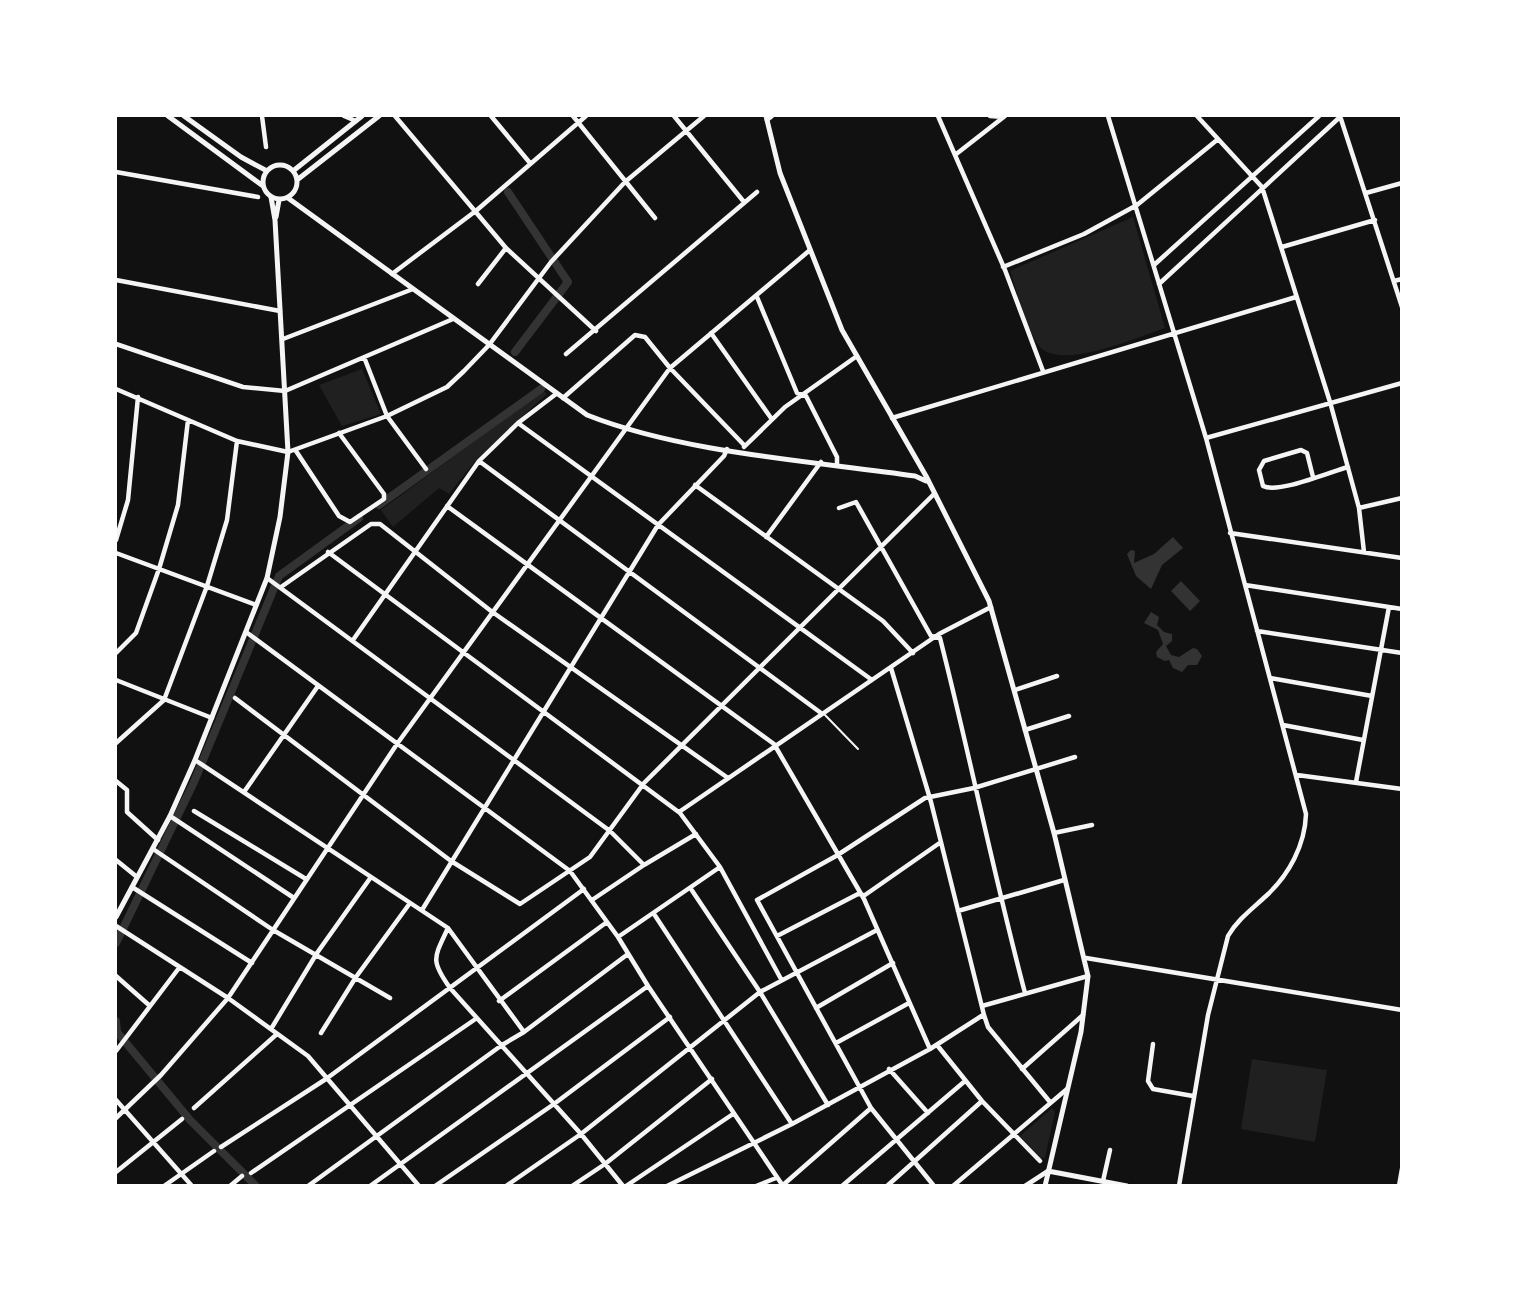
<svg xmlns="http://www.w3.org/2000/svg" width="1517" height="1301" font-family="'DM Sans',sans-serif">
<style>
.green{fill:#202020}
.water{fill:#333}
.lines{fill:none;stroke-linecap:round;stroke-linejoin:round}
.canal{stroke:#333;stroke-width:8}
.service{stroke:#f5f5f5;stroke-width:2}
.minor{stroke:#f5f5f5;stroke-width:4.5}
.tertiary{stroke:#f5f5f5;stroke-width:5}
.secondary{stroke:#f5f5f5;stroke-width:5}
</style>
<rect width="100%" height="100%" fill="#111"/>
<path class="green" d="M1133,217L1165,328C1137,337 1055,374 1037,343C1024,323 1018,294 1010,271Z
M362,369L381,414L342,426L319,385Z
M543,391L547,394L476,460L449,494L439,488L393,527L381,510Z
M1252,1059L1327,1070L1315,1142L1241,1129Z
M1052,1108L1055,1112L1045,1158H1040L1020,1136Z"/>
<path class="water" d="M1173,537L1183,548L1162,565L1151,589L1136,576L1127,554L1131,550L1135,551L1134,563L1154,554Z
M1181,581L1200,601L1190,611L1171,591Z
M1151,612L1159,617L1157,625L1164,632L1172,634V641L1166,646L1171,655L1179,657L1193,648L1197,649L1202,656L1197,665H1188L1182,672L1173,668L1169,660L1165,661L1157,657L1156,652L1163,644L1158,630L1144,623Z"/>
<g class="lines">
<path class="canal" d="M508,192L568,282L515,352
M379,505L541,389
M116,943L194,782L279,576L359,518
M116,1021L117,1032L190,1120L256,1186"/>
<path class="service" d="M825,715L858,749"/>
<path class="minor" d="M262,116L266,147
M344,116L356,121
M395,116L506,248L596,331
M491,116L530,163
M573,116L655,218
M674,116L744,202
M938,116L1005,270L1043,371
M990,116L1003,117
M1108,116L1206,438L1306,814C1305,845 1289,875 1266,896C1252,909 1237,920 1228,936L1208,1015L1179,1186
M1197,116L1262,187L1330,402L1359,508L1364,552
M1340,116L1402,307
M767,120L772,116
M955,155L1005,116
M116,172L258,197
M1366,193L1402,183
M1282,247L1375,220
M1154,265L1319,116
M1003,267L1084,234L1137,205L1217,140
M392,274L477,210L586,116
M116,280L280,311
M1394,281L1402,279
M478,284L506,248
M1159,284L1341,116
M757,297L797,393L806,396L837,457V465
M711,333L771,418
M283,339L413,289
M116,344L243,387L285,391L453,319
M566,354L757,192
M364,357L387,416L426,469
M116,389L237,441L288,452L387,416L447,387L464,371L489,345L551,262L625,182L704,116
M563,398L635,335L645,337L670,368L744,445
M892,418L1296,297
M518,423L872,680
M1206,438L1402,383
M744,447L785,407L857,356
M296,451L339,516L350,522L384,499V494L339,433
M479,461L821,713
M1313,477L1307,453L1301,450L1264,461L1259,470L1263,486C1278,494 1330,472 1348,467
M695,485L883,621L913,653
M447,506L774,744L864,899L930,1049
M839,508L856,502L931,636L940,638C970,756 994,876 1025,993
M1359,508L1402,498
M1230,533L1402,558
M766,537L821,462
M116,540L128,500L138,397
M328,552L680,813L720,867L781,979
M116,553L256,605
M267,578L610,831L644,865
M1245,585L1402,609
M281,587L371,524H380L491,611L728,778
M1257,631L1402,653
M246,632L570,871L618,937L648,986L783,1186
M353,640L479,461L518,423L556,394
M116,653L136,633L159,569L178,505L188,420
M891,668L931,802L984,1015L988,1027L1050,1102
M1270,678L1372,696
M116,680L212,718
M1015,690L1057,676
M235,698L451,861L520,904L590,857L644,783L934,494
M1283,725L1363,740
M1025,730L1069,716
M116,743L164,700L207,586L227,520L237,441
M195,760L448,928L524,1032
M1297,775L1402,789
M116,781L127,790V812L158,840
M1356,782L1389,607
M244,792L318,686
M194,811L306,879
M679,812L939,634L991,607
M170,816L294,898
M1054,833L1092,825
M153,849L273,930L390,998
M116,860L137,877
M132,887L252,963
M691,889L760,992L828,1105
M592,900L644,865L696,834
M422,910L658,525L724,456L727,449
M958,911L1064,880
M654,914L792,1124
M116,926L228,998L308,1056L419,1186
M448,928C434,958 430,960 450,988L581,1134L623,1186
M777,936L858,894L865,895L941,842
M618,937L720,867
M1086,958L1402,1010
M116,976L150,1006
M499,1001L607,922
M982,1006L1088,976
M816,1008L893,963
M271,1029L317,953L371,877
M321,1033L356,977L410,903
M836,1043L909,1003
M1153,1044L1148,1081L1153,1089L1193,1096
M937,1045L982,1101L1040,1161
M116,1051L179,968
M889,1069L928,1113
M1022,1069L1083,1015
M116,1100L192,1186
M194,1108L277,1034
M116,1118L161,1075L228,998L397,744L670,368L810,250
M221,1147L326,1079L584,889
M116,1172L182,1119
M251,1173L477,1018
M1103,1181L1110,1150
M783,1185L871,1108
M164,1186L214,1151
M230,1186L242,1176
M308,1186L502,1045L524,1032L628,954
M370,1186L648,986
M435,1186L554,1104L670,1017
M506,1186L581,1134L760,992L877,930
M572,1186L605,1164L712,1079
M626,1186L733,1114
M667,1186L792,1124L930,1049L983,1015
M756,1186L776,1178
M842,1186L965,1081
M887,1186L982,1101
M934,1186L871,1108L757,900L836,856L925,798L974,788L1075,757
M953,1186L1067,1089
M1025,1186L1048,1171
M1399,1186L1402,1169"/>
<path class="tertiary" d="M766,116L780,173L842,330L926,476L989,601L1054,833L1088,976L1081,1032L1045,1186
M288,198L587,415C683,453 811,461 915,476L926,481
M276,217L279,200
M116,917L170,816L195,760L267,578L280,517L288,452L275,220L271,197
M1048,1171L1127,1186"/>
<path class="secondary" d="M168,116L263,186
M184,116L241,157L267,171
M263 182a17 17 0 1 1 34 0a17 17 0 1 1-34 0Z
M293,171L362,116
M297,180L379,116"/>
</g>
<rect width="1517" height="1301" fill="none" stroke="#ffffff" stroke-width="234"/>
</svg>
